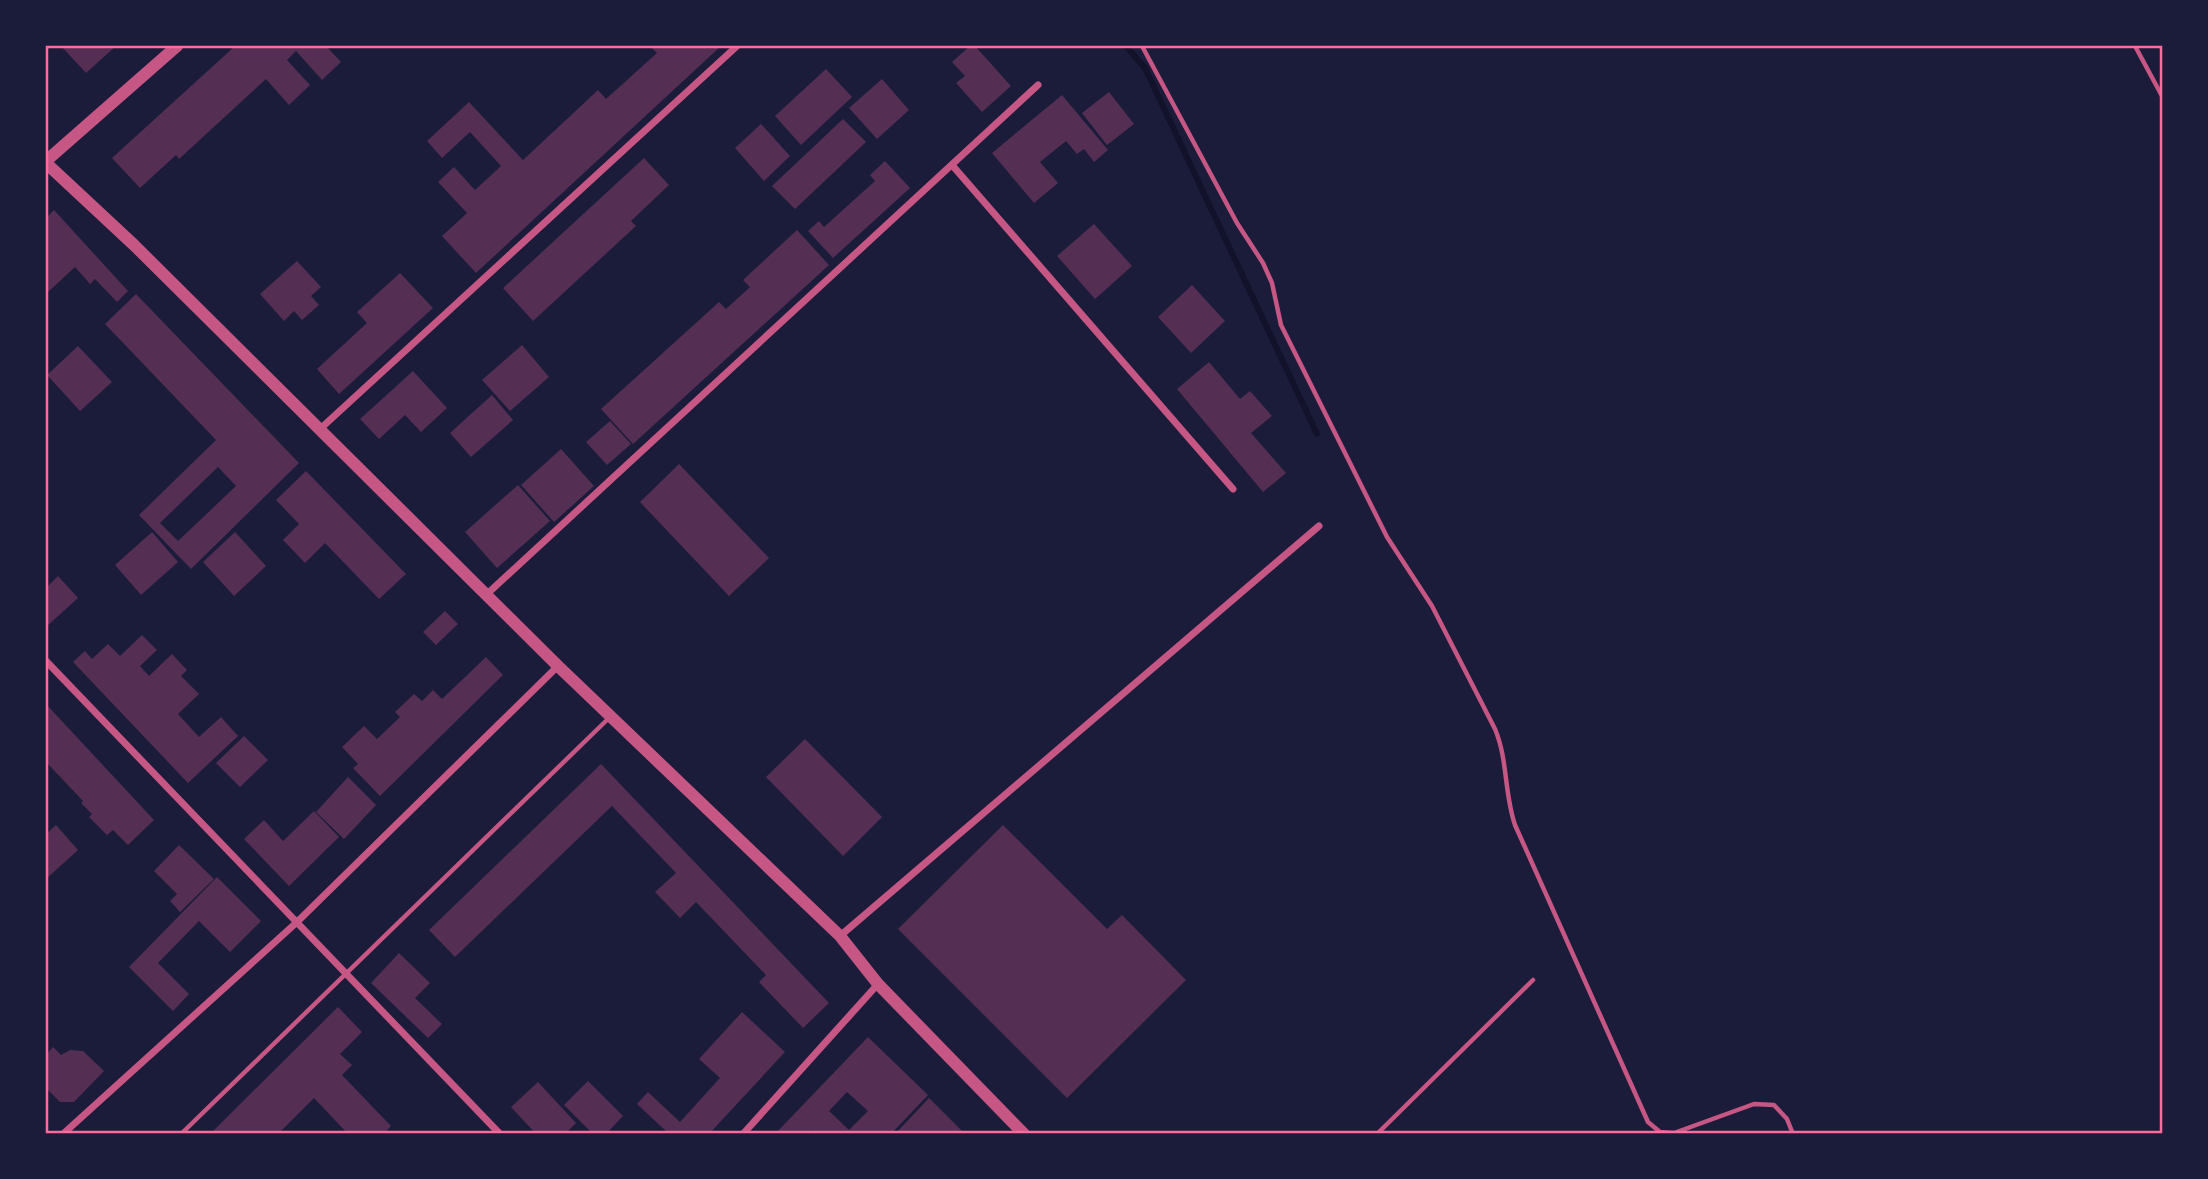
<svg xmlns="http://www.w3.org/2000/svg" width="2208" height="1179" font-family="Georgia,serif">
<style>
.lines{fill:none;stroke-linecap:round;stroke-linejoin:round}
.stream{stroke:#12122b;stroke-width:6}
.building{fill:#542f53;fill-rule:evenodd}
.service{stroke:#c65784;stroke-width:4.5}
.minor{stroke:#c65784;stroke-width:7}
.tertiary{stroke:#c65784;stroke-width:12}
.neatline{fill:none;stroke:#ff6b9d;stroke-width:2.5}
</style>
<rect width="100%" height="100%" fill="#1b1b3a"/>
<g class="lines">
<path class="stream" d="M1126,46L1145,68L1317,434"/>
</g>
<path class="building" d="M61,46H116L86,73Z
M235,46H326L341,62L322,80L296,51L287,60L310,85L289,105L266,79L179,159L176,155L140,188L112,158Z
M650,46H721L476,273L442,236L467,213L438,182L454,167L475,190L501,166L470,132L442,158L427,141L469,102L523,160L598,90L606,99L657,53Z
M970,46H975L1011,86L982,112L956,83L965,76L952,62Z
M826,69L852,97L801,145L775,116Z
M882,79L909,110L877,139L849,108Z
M1109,92L1134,124L1107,145L1082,113Z
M1062,95L1108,150L1094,162L1084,149L1077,154L1066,141L1040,162L1058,183L1034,203L992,153Z
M843,119L866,142L795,209L772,186Z
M761,124L790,156L764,181L735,148Z
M644,158L669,185L631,221L636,226L533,321L503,288Z
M885,161L910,188L833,258L808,231L819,221L824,227L875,181L870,175Z
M54,210L128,291L117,302L95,279L90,284L75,267L46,294V218Z
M1094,224L1132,266L1095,299L1057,256Z
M797,230L829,265L633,444L601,409L719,302L726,309L750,287L743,280Z
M297,261L321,287L311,296L319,305L302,320L294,311L284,321L260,294Z
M400,273L433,308L339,394L317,369L367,323L357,312Z
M1192,285L1225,321L1191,353L1158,317Z
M136,294L299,463L191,569L139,515L216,440L105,324ZM218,467L236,486L178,541L160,523Z
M522,345L549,377L510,411L482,380Z
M78,346L112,382L80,411L47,375Z
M1209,362L1240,399L1250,391L1272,416L1251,433L1286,473L1263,492L1177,389Z
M413,371L447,408L421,432L405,415L379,439L360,419Z
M492,395L513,420L471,457L450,433Z
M610,421L631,444L607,465L586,442Z
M561,449L594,486L554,522L521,485Z
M679,464L769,558L729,596L640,502Z
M306,471L406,574L379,599L325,543L305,563L283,540L299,524L276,500Z
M518,485L550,521L497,568L465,532Z
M152,532L178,562L141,595L115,565Z
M235,532L266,566L234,596L203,562Z
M58,576L78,598L46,627V588Z
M445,611L458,624L436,645L423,632Z
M142,635L157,650L140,666L149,676L172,654L187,670L181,676L199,694L178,714L199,737L221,717L238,736L188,783L73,662L85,651L92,659L108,644L120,656Z
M486,657L503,675L380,796L353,768L358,764L342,747L364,726L377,739L400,717L395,712L414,694L422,701L433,690L442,699Z
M46,704L154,820L128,845L113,830L107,835L89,817L92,814L81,803L83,801L46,762Z
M244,736L268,760L240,787L216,763Z
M805,739L882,817L843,856L766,777Z
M601,764L829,1003L803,1028L759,982L766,975L696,902L680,918L655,892L676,873L612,806L455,957L429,930Z
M348,777L376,805L344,839L316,812Z
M314,811L339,837L289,886L244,839L264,820L283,841Z
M56,825L78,850L46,879V834Z
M1003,825L1107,929L1122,915L1186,980L1067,1098L898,929Z
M179,845L214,879L180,912L170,901L177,894L154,871Z
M217,877L261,921L230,952L199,921L158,963L189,994L173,1011L129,967Z
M399,953L430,983L415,998L442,1024L428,1038L371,983Z
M338,1007L362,1032L340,1054L352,1065L342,1075L391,1126L384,1134H348L314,1098L280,1132L281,1134H210Z
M742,1012L785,1052L709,1134H665L667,1132L637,1104L648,1092L680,1122L720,1078L699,1059Z
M868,1037L928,1095L891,1134H815L811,1130L807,1134H775ZM847,1092L868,1111L849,1130L829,1111Z
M53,1047L61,1055L70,1050L83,1051L104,1071L74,1102H60L46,1088V1055Z
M588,1081L623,1116L606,1134H593L564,1105Z
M538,1082L576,1123L565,1134H536L511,1107Z
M929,1098L965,1134H895Z"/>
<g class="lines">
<path class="service" d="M1142,46L1237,223L1263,263L1272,283L1281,325L1387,537L1432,606L1495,729C1508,760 1504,793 1515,825L1648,1122L1660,1132L1674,1133L1754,1104L1774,1105L1787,1119L1793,1134
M2135,46L2162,96
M181,1134L610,717
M1377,1134L1533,980"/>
<path class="minor" d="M952,165L1233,489
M319,430L737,46
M486,595L1038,85
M46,661L500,1134
M840,936L1319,526
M63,1134L296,923L558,666
M743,1134L878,984"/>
<path class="tertiary" d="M46,161L177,46
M46,163L134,245L558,666L840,936L878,984L1024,1134"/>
</g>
<rect width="2208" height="1179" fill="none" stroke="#1b1b3a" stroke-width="94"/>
<rect x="47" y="47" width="2114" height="1085" class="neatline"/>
</svg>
